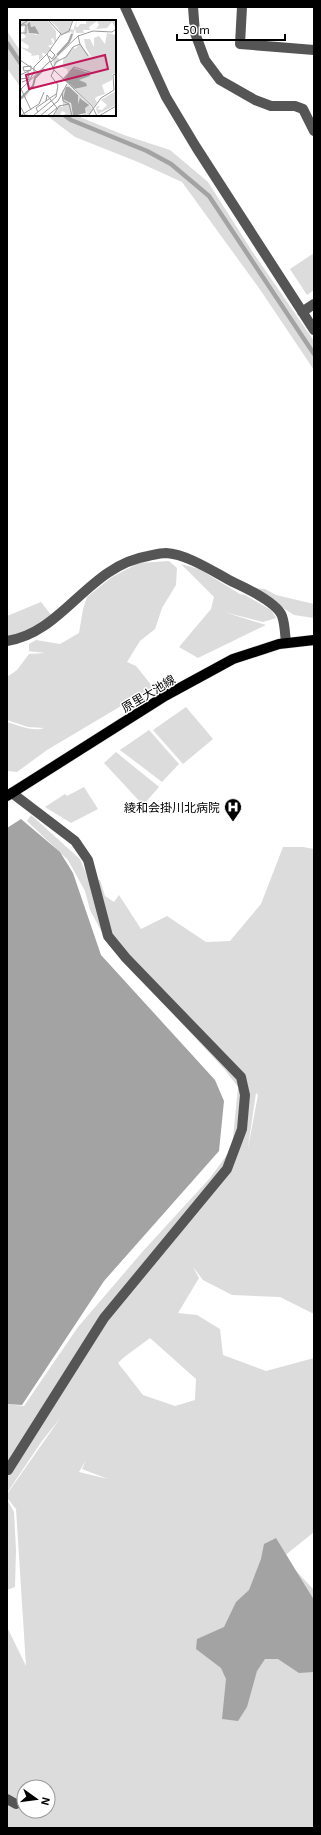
<svg xmlns="http://www.w3.org/2000/svg" width="321" height="1835" font-family="'Exo 2','Noto Sans JP',sans-serif">
<style>
.green{fill:#dcdcdc;fill-rule:evenodd}
.water{fill:#a3a3a3}
.lines{fill:none;stroke-linecap:round;stroke-linejoin:round}
.stream{stroke:#a3a3a3;stroke-width:4.5}
.major-casing{stroke:#dbdbdb;stroke-width:11}
.minor{stroke:#555;stroke-width:10}
.major{stroke:#000;stroke-width:10}
.labels{text-anchor:middle;dominant-baseline:central;stroke-width:3;stroke-linejoin:round;paint-order:stroke}
.street-label{font-size:12px;fill:#000;stroke:#fff}
.poi-label{font-size:12px;fill:#000;stroke:#fff;text-anchor:end}
.inset-river{fill:none;stroke:#a3a3a3;stroke-width:2}
.inset-road{fill:none;stroke:#999;stroke-width:1}
.view{fill:#c2185b;fill-opacity:0.15;stroke:#c2185b;stroke-width:2}
.inset-edge{fill:none;stroke:#000;stroke-width:2}
</style>
<rect width="100%" height="100%" fill="#fff"/>
<path class="green" d="M7,31L21,52V88L7,68Z
M46,115H75L124,135L170,150L208,182L252,251L314,341V370L261,291L182,182L138,162L75,137Z
M314,253V290L307,295L290,269Z
M169,561L177,568L176,585L162,608L155,629L140,641L127,662L136,666L153,687L47,750L17,772L7,771V722C17,725 33,732 44,728L28,727L7,720V677L17,670L29,654L45,653L29,651V644L36,640L60,644L79,633L83,609L87,597L112,577L139,563Z
M181,564L199,569L240,594L245,595L271,610L276,618L263,622L224,612L266,625L198,658L179,647L211,609L214,597Z
M253,588L265,589L276,595L314,604V618L294,615Z
M41,602L52,616L40,627L7,639V616Z
M186,707L213,739L183,764L153,730Z
M149,730L179,764L162,782L120,750Z
M116,752L159,787L143,805L104,763Z
M84,787L98,809L71,823L45,807L65,794L67,796Z
M31,815L80,859L90,883L93,879L100,880L105,896L114,902L119,895L141,929L167,916L206,942L230,941L261,904L283,847H303L314,849V1314L280,1297L232,1295L203,1280L193,1267L199,1278L178,1313L197,1315L220,1329L223,1355L266,1371L314,1358V1532L283,1557L314,1590V1828H7V1627L26,1666L16,1509L7,1498V1494L61,1417L42,1441L7,1493V1404L24,1406L78,1327L144,1250L210,1178L232,1148L238,1087L225,1070L108,944L90,910L85,891L68,860L27,821ZM256,1093L258,1095L248,1148V1147ZM150,1338L196,1379L195,1400L175,1406L143,1395L118,1363L123,1358ZM86,1460L82,1469L108,1479L79,1472ZM24,1787H48V1811H24Z
M7,1499L14,1512L16,1550L15,1587L7,1590Z"/>
<path class="water" d="M21,819L60,852L73,873L101,955L215,1080L224,1101L219,1151L104,1281L22,1405L7,1404V828Z
M276,1538L314,1600V1672L299,1673L278,1659H265L257,1671L247,1707L238,1721L222,1719L226,1679L221,1668L196,1649L197,1639L224,1627L236,1602L249,1590L261,1559L264,1544Z"/>
<g class="lines">
<path class="stream" d="M7,43L21,64
M64,115L71,120L147,151L171,164L209,196L314,354"/>
<g class="major-casing">
<path id="major" d="M7,796L165,696L233,659L279,644L314,640"/>
</g>
<path class="minor" d="M125,7L166,97L196,147L314,330
M193,7L195,33L205,60L220,80L255,100L271,106H295L303,109L314,131
M242,7L240,44L314,50
M302,312L314,304
M7,641C63,633 88,566 148,556C153,555 160,553 166,553C187,554 214,572 233,582C246,588 277,603 282,616C285,624 285,635 286,643
M8,1470L104,1318L227,1169L242,1129L245,1095L241,1077L126,958L108,936L88,860L75,841L12,793
M7,1799L16,1804"/>
<use href="#major" class="major"/>
</g>
<defs>
<g id="hospital-pin" transform="scale(0.9)"><path d="M0 17L-7.5 6A9.5 9.5 0 1 1 7.5 6Z" fill="#000" stroke="#fff"/><path d="M-5-5h3v3.5h4V-5h3V5h-3V1.5h-4V5h-3Z" fill="#fff"/></g>
</defs>
<g fill-rule="evenodd">
<use href="#hospital-pin" x="233" y="807"/>
</g>
<g class="labels">
<g class="street-label">
<text transform="translate(148 693) rotate(-31)">原里大池線</text>
</g>
<g class="poi-label">
<text x="220" y="807">綾和会掛川北病院</text>
</g>
</g>
<g transform="translate(20 20)">
<rect width="96" height="96" fill="#fff"/>
<path d="M0,0H27L36,11V21L35,23L33,18L31,19L33,24L28,26L31,28L26,34L22,33L23,37L19,40V35L11,36L12,34L0,27L8,29L9,26L0,20L6,17L3,13L5,6L0,7ZM10,2L11,7L15,6L17,9V15L9,13L7,4ZM29,0H53L49,8L53,10L57,0L56,7H58L60,4H66V0H96V6L95,7L92,2L87,8L76,9L79,5L77,1L69,7L70,10H63L64,13H56L55,8L52,19L36,36L40,40L34,47L33,39L15,59L13,66L5,78L0,80L13,66L15,58L47,23L52,12L41,15L38,8ZM87,13L96,15V53L92,54V60L82,65L85,74L76,77L75,79L77,82L74,87L55,70L61,67L59,60L67,56L66,51L48,53L47,49L43,48V40L53,27L55,29L60,24L73,40L66,28L64,19H70L74,27V18L79,16L85,24ZM48,65L69,84L73,90L71,94L59,96L67,93L65,88L68,84L61,78L58,84V75L47,67L53,96H43L46,93L42,91L40,95L34,96L39,86L43,87L42,71ZM96,71V85L78,94L76,89L77,86L80,87L77,89L82,90L87,85L81,80Z" fill="#dcdcdc" fill-rule="evenodd"/>
<path d="M10,2L11,7L15,6L19,14L9,13L7,4ZM53,48L70,53V56L59,60L66,63L67,66L55,69L44,59ZM46,67H49L58,75V84L60,78L69,85L65,88L66,93L53,96L51,83L43,79Z" fill="#a3a3a3"/>
<path class="inset-river" d="M37,35L49,22L52,14M0,79L13,66L15,58L24,49"/>
<path class="inset-road" d="M28,0L41,14L27,34L34,50L72,86L77,96M0,13H6V5H1L7,1M41,15L49,11L53,0M60,24L68,36M29,36L32,39L35,35L30,30M0,40L19,53M31,42L58,16L73,11L92,12L96,9M11,46V50L4,51L3,47ZM33,48L36,42L46,37L53,27L60,24L58,16M0,55L11,50M0,59L9,58L8,52M43,59L54,47L73,53M2,62L10,59L14,52V47L27,34M1,69L11,90M0,70L30,41M42,73L43,81L49,84L52,96M26,81L27,75L37,88L27,96M0,86L5,95L11,96M18,92L16,88L36,74M0,96L19,84L24,72M13,96L36,77L38,65L31,56L34,50M20,96L38,81L47,64M33,96L39,86L49,84M68,96L81,78L94,70L93,55L96,54M79,96L96,86"/>
<path class="view" d="M85,35L88,49L9,69L6,55Z"/>
<rect width="96" height="96" class="inset-edge"/>
</g>
<rect width="321" height="1835" fill="none" stroke="#000000" stroke-width="16"/>
<g transform="translate(36 1799) rotate(104)"><circle r="19" fill="#ffffff" stroke="#999999"/>
<path d="M0-3L7 15L0 10L-7 15Z" fill="#000000"/>
<text y="-6" font-size="11" font-weight="bold" text-anchor="middle" fill="#000000">N</text>
</g>
<path d="M177 34v6h108v-6" fill="none" stroke="#000000" stroke-width="2"/>
<text x="183" y="34" font-size="12" fill="#000000" stroke="#ffffff" stroke-width="3" paint-order="stroke">50 m</text>
</svg>
